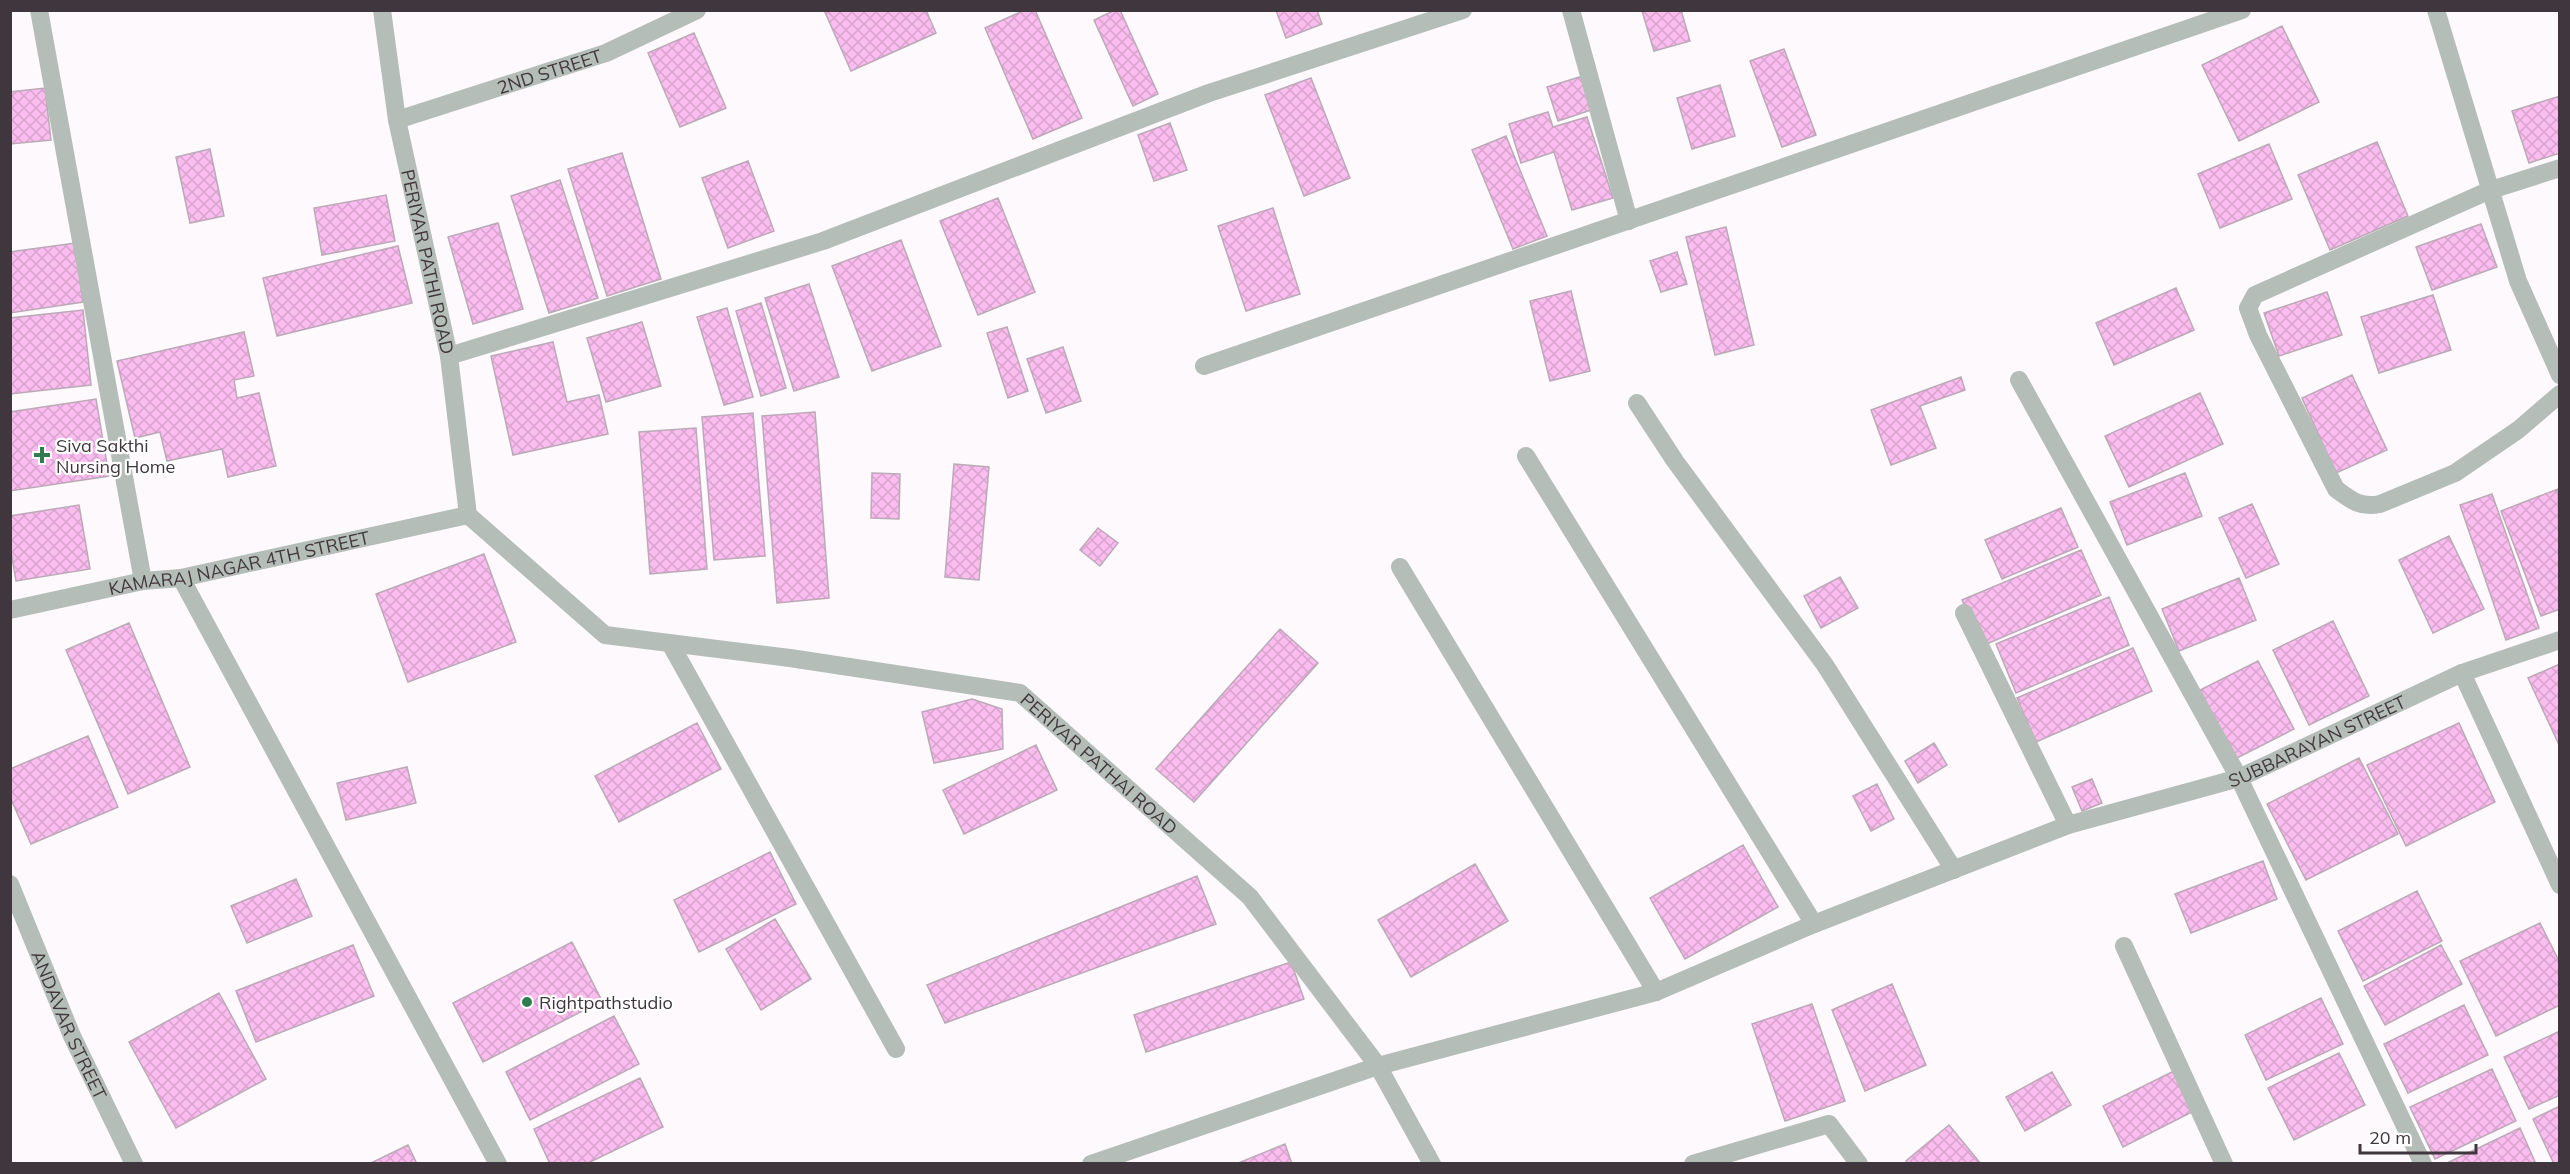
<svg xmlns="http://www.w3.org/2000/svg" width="2570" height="1174" font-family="Mulish,sans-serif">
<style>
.building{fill:url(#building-cross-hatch);stroke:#bba9b7;stroke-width:1.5}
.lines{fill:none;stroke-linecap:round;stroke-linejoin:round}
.minor{stroke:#b4bdb7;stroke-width:18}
.tertiary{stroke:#b4bdb7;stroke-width:18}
.poi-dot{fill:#2c7e50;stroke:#fff;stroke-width:2}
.labels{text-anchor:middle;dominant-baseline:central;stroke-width:4.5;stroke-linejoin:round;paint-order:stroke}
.street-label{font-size:18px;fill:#3f373d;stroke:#fff}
.poi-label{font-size:18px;fill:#3f373d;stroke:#fff;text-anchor:start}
</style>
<defs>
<pattern id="building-cross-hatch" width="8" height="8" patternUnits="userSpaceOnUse" patternTransform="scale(1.5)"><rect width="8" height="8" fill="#fbbdef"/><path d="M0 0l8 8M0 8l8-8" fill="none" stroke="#d8a3ce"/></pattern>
</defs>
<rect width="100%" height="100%" fill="#fdf9fc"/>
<path class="building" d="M824,10H926L936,33L851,71Z
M1025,10H1035L1082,118L1033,139L985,28Z
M1115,10H1120L1158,94L1133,106L1094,20Z
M1276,10H1317L1322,24L1286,38Z
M1681,10L1690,41L1654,51L1642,11Z
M2282,26L2319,102L2239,141L2202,65Z
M694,33L726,108L680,127L648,53Z
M1784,49L1816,135L1782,147L1750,61Z
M1583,76L1594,109L1558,121L1547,87Z
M1311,78L1350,178L1304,196L1265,95Z
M1720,85L1735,136L1692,149L1677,98Z
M45,88L51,140L10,144V92Z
M2560,96V153L2529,163L2512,111Z
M1548,112L1553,127L1587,117L1613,198L1572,210L1554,152L1521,163L1509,124Z
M1170,123L1187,170L1154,181L1138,135Z
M1506,136L1547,236L1513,249L1472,150Z
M2377,142L2408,216L2330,250L2298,175Z
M2269,144L2292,199L2220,228L2198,174Z
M210,149L224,216L190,223L176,157Z
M622,153L661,279L607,296L568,169Z
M748,161L774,231L728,248L702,178Z
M560,180L598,298L549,313L511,196Z
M386,195L395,241L322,255L314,208Z
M998,198L1035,292L978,315L940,221Z
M1273,208L1300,294L1246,311L1218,226Z
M498,223L523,309L473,324L448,237Z
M2481,224L2497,267L2432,290L2416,247Z
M1726,227L1754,345L1715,355L1686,237Z
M901,240L941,346L872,371L832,266Z
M75,243L83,302L10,313V252Z
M398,246L412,303L277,336L263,278Z
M1677,252L1687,284L1661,292L1650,261Z
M809,284L839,377L794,391L765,298Z
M2176,288L2194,330L2114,365L2096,323Z
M1571,291L1590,371L1550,381L1530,301Z
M2327,292L2342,335L2279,356L2264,313Z
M2433,295L2451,350L2379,373L2361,317Z
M761,303L786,388L761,396L736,311Z
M727,308L753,397L724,405L697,317Z
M83,310L91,385L10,394V318Z
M642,322L661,386L606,402L587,338Z
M1007,327L1028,391L1008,398L987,333Z
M244,332L254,376L234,380L237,398L259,393L276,466L228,477L222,449L167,461L160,432L135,438L117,361Z
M553,342L567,402L599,395L608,434L513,455L491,356Z
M1063,347L1081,401L1046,413L1027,359Z
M2352,375L2387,450L2336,473L2302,398Z
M1961,377L1965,390L1920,406L1936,448L1891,465L1871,410Z
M2200,393L2223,444L2129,487L2105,436Z
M96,399L109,476L10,491V412Z
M815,412L829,598L777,603L762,416Z
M753,413L765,556L714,560L702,417Z
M696,428L707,569L650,574L639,432Z
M954,464L989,467L979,580L945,577Z
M872,473L900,474L899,519L871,518Z
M2185,473L2202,516L2127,545L2110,502Z
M2558,489L2560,609L2541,616L2501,511Z
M2492,494L2539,628L2506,640L2460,505Z
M2252,504L2279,564L2246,578L2219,518Z
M79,505L90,569L16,581L10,546V516Z
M2061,508L2078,547L2002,579L1985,540Z
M1098,528L1118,543L1100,566L1080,550Z
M2449,536L2484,609L2433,633L2399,560Z
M2081,550L2101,595L1982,646L1962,600Z
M484,554L516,642L408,682L376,594Z
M1840,577L1858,608L1821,628L1804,596Z
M2239,578L2256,620L2179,651L2162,609Z
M2109,597L2129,645L2016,693L1996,644Z
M2333,621L2369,696L2309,725L2273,650Z
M129,623L190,767L128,794L66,650Z
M1280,629L1318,663L1194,802L1156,769Z
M2133,648L2152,691L2036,742L2017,698Z
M2258,661L2294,729L2235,759L2200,690Z
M2560,664V747L2528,678Z
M972,699L1002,709L1003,749L934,763L922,712Z
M697,723L721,769L619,822L595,776Z
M2459,723L2495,802L2406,846L2367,765Z
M88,736L118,807L31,844L10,797V769Z
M1934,743L1947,765L1918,783L1905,761Z
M1036,745L1057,790L964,834L943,790Z
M2359,758L2398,834L2306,880L2267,804Z
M407,767L416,803L346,820L337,783Z
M2092,779L2102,803L2082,811L2072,787Z
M1877,784L1894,819L1871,831L1853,796Z
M1743,845L1778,907L1685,959L1650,898Z
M770,852L796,904L699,952L674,900Z
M2263,861L2277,899L2191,933L2175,894Z
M1475,864L1508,921L1411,977L1378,920Z
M1197,876L1216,924L945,1023L927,985Z
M296,879L312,916L247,943L231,906Z
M2417,891L2442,941L2363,981L2338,931Z
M775,919L811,979L761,1010L726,949Z
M2540,923L2560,963V1005L2496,1036L2460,961Z
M572,942L602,1001L483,1062L453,1003Z
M353,945L374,996L256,1042L236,991Z
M2441,945L2462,984L2385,1025L2364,986Z
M1291,962L1304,999L1146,1052L1134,1015Z
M1892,984L1926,1065L1865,1091L1832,1010Z
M219,993L266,1079L176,1128L129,1042Z
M2321,998L2343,1044L2266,1080L2245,1035Z
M1812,1004L1845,1101L1785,1121L1752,1024Z
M2464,1005L2488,1055L2408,1093L2384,1044Z
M614,1016L639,1064L530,1120L506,1072Z
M2560,1031V1095L2529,1109L2504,1057Z
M2339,1053L2365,1105L2294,1140L2268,1088Z
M2178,1069L2198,1109L2123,1147L2103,1106Z
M2492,1069L2516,1121L2435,1159L2410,1107Z
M2052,1072L2071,1105L2025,1131L2006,1097Z
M640,1078L663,1127L586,1164H550L534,1129Z
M2560,1106V1164H2554L2533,1119Z
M1949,1125L1981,1164H1908L1906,1161Z
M2520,1128L2536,1164H2445Z
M1285,1144L1292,1164H1236Z
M408,1145L417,1164H369Z"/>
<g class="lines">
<g class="minor">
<path d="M39,10L143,581"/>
<path d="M1571,10L1629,221"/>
<path d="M2436,10L2518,281L2560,375"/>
<path id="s1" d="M397,120L606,53L697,10"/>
<path d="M2560,168L2488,191L2255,295L2248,308L2258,335L2336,489C2352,501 2361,508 2380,504L2455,473L2518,430L2560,394"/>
<path d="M449,356L823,241L1209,93L1463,10"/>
<path d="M1204,366L2242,10"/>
<path d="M2019,380L2239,778L2423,1164"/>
<path d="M1637,403L1675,461L1825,665L1954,870"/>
<path d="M1526,456L1814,924"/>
<path d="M1400,567L1656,992"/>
<path d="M181,578L498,1164"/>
<path id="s2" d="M10,610L143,581L181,578L468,515"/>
<path d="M1964,613L2068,825"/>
<path d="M671,645L896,1049"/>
<path d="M2462,673L2560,885"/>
<path id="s3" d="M10,884L72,1036L134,1164"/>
<path d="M2124,946L2224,1164"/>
<path id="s4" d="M1091,1164L1378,1066L1656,992L1814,924L2068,825L2239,778L2462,673L2560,640"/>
</g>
<g class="tertiary">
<path id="s5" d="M382,10L397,120L449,356L468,515L605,635L790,658L1020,693L1250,897L1378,1066L1432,1164"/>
<path d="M1693,1164L1829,1124L1859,1164"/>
</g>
</g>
<g class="poi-dot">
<path d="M39 446h6v6h6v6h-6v6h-6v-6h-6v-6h6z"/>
<circle cx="527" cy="1002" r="6"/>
</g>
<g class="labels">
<g class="street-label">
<text stroke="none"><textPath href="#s1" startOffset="160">2ND STREET</textPath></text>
<text stroke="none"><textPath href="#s5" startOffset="256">PERIYAR PATHI ROAD</textPath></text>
<text stroke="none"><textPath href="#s2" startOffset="234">KAMARAJ NAGAR 4TH STREET</textPath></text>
<text stroke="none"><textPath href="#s4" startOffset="1299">SUBBARAYAN STREET</textPath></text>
<text stroke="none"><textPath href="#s5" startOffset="1220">PERIYAR PATHAI ROAD</textPath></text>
<text stroke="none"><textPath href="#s3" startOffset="153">ANDAVAR STREET</textPath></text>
</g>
<g class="poi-label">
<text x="56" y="445">Siva Sakthi<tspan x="56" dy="21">Nursing Home</tspan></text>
<text x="539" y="1002">Rightpathstudio</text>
</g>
</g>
<rect width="2570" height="1174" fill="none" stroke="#3f373d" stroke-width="24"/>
<path d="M2360 1144v9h116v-9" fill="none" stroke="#3f373d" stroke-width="3"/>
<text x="2369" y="1144" font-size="18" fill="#3f373d" stroke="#ffffff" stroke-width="4.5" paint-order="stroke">20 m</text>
</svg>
